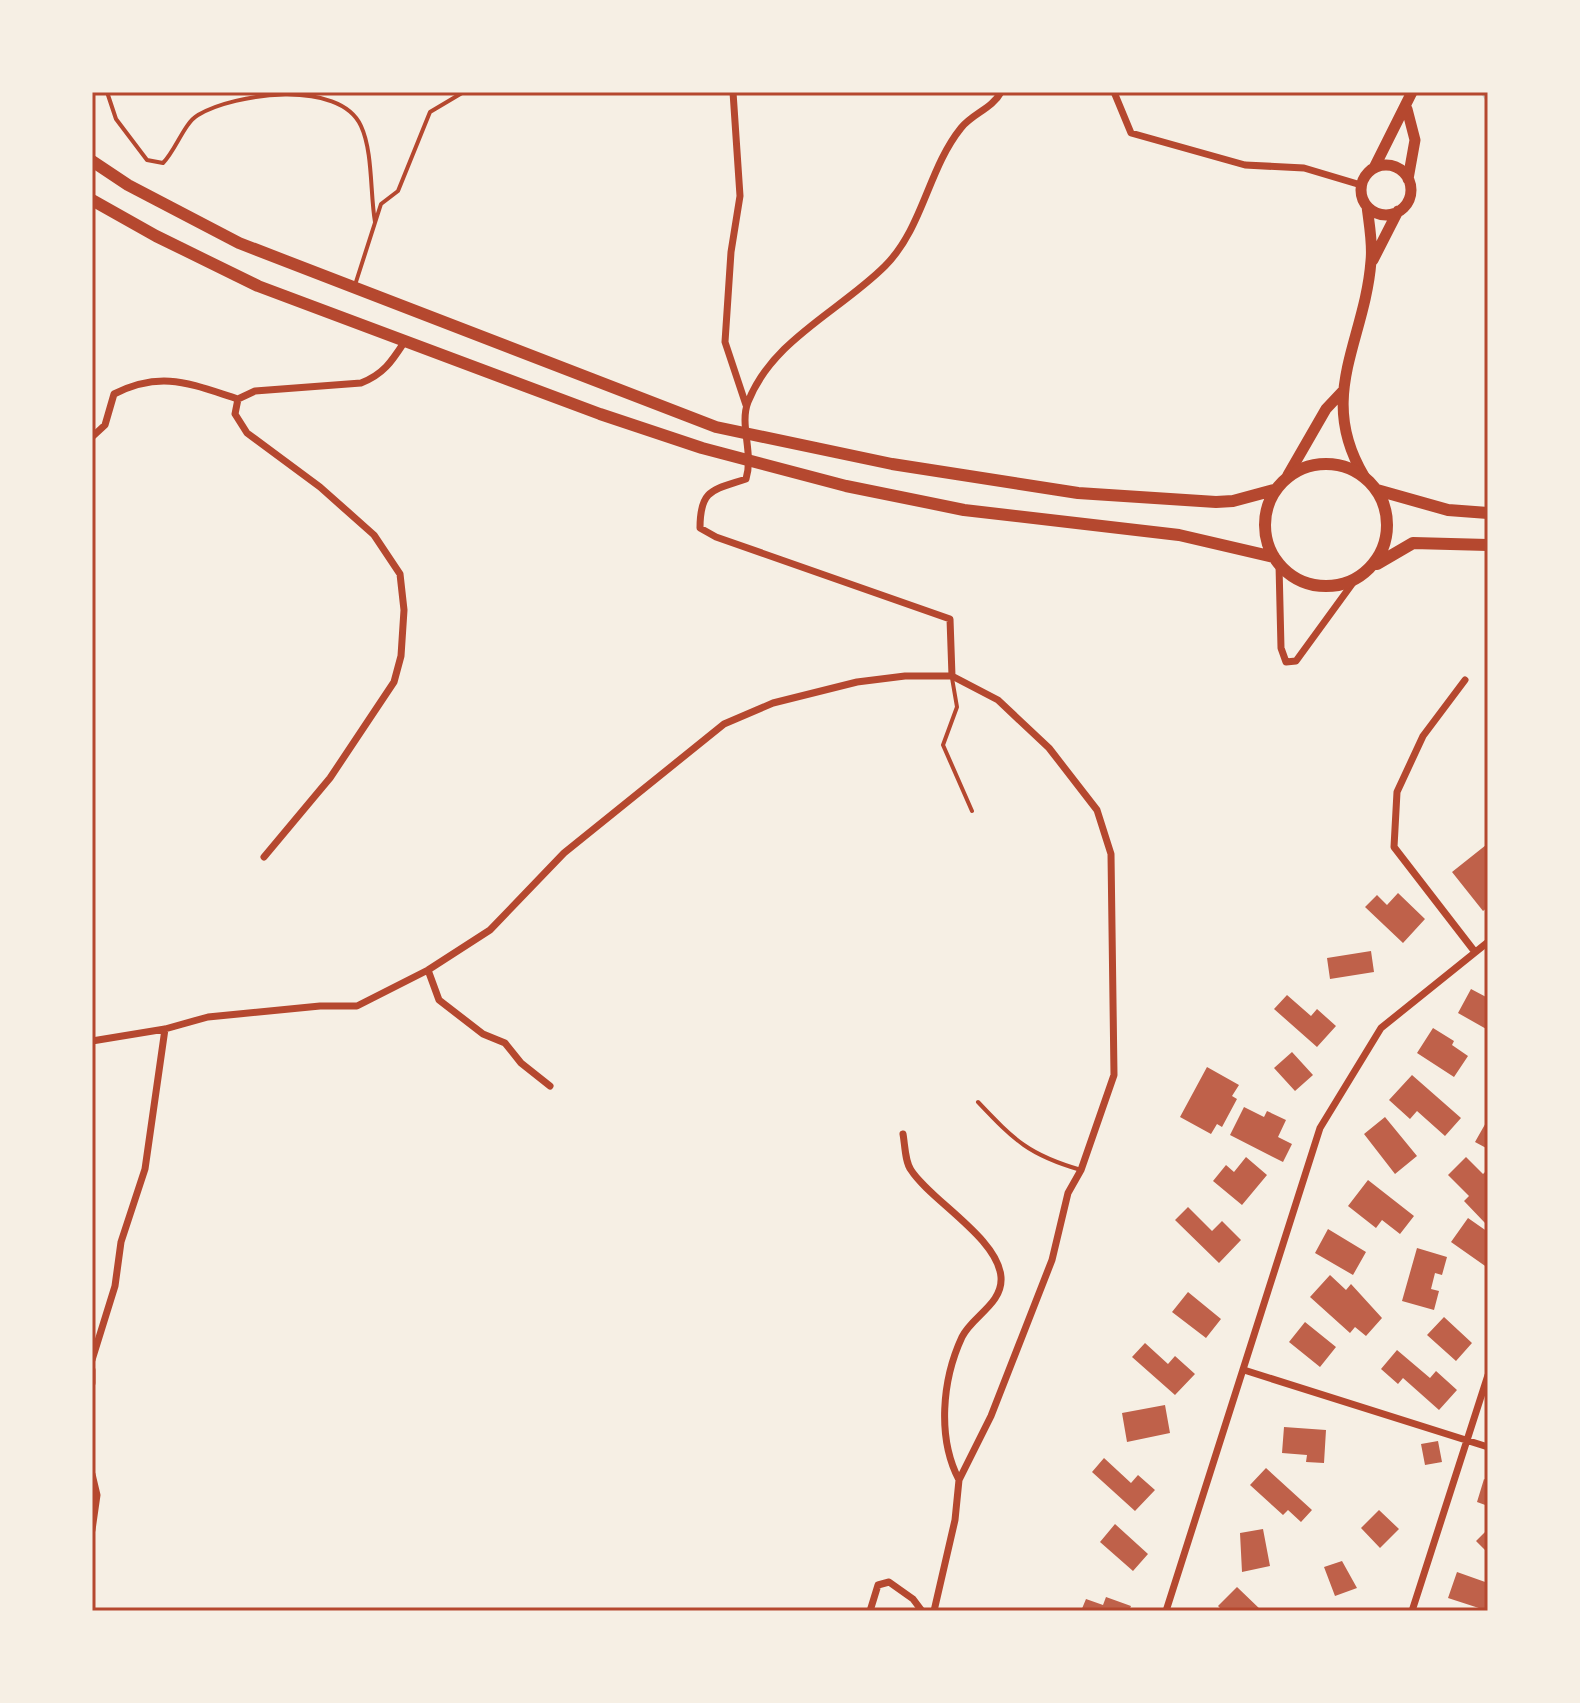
<svg xmlns="http://www.w3.org/2000/svg" width="1580" height="1703" font-family="'Fira Sans',sans-serif">
<style>
.lines{fill:none;stroke-linecap:round;stroke-linejoin:round}
.stream{stroke:#c9d6d2;stroke-width:5}
.building{fill:#bf614a}
.service{stroke:#b5482f;stroke-width:4}
.minor{stroke:#b5482f;stroke-width:7}
.secondary{stroke:#b5482f;stroke-width:11}
.primary{stroke:#b5482f;stroke-width:12}
.neatline{fill:none;stroke:#b5482f;stroke-width:3}
</style>
<rect width="100%" height="100%" fill="#f6efe4"/>
<g class="lines">
<path class="stream" d="M1483,92L1488,100"/>
</g>
<path class="building" d="M1486,845L1488,907L1483,911L1452,872Z
M1398,893L1425,919L1403,943L1365,907L1377,895L1387,905Z
M1371,951L1374,972L1330,979L1327,958Z
M1471,989L1488,998V1030L1458,1013Z
M1287,995L1311,1016L1317,1009L1336,1026L1317,1047L1274,1009Z
M1433,1028L1454,1041L1452,1045L1468,1056L1454,1077L1417,1053Z
M1292,1052L1313,1075L1295,1091L1274,1068Z
M1207,1067L1239,1085L1232,1096L1237,1099L1222,1127L1217,1124L1211,1134L1180,1117Z
M1412,1075L1461,1118L1445,1136L1417,1111L1410,1119L1389,1100Z
M1244,1107L1264,1117L1267,1111L1286,1120L1278,1137L1292,1144L1283,1162L1230,1135Z
M1385,1117L1417,1156L1395,1174L1364,1134Z
M1488,1119V1149L1475,1142Z
M1246,1157L1267,1175L1242,1205L1213,1181L1226,1165L1234,1172Z
M1466,1157L1483,1174L1488,1169V1220L1485,1223L1464,1201L1469,1196L1448,1175Z
M1368,1180L1414,1216L1400,1234L1382,1220L1376,1228L1348,1206Z
M1188,1207L1212,1231L1222,1221L1241,1240L1219,1263L1175,1220Z
M1468,1218L1488,1232V1268L1451,1242Z
M1328,1229L1366,1252L1353,1275L1315,1253Z
M1417,1248L1447,1257L1442,1275L1435,1273L1431,1289L1439,1291L1434,1310L1402,1301Z
M1330,1275L1346,1290L1351,1284L1382,1318L1366,1336L1355,1327L1350,1333L1310,1297Z
M1188,1292L1221,1319L1206,1338L1172,1312Z
M1444,1317L1472,1343L1456,1361L1427,1335Z
M1305,1322L1336,1347L1320,1367L1289,1342Z
M1145,1343L1168,1364L1175,1356L1195,1374L1175,1395L1132,1357Z
M1397,1350L1430,1378L1436,1371L1457,1390L1439,1410L1403,1378L1398,1384L1381,1369Z
M1165,1405L1170,1433L1127,1442L1122,1413Z
M1284,1427L1326,1430L1324,1463L1306,1462L1307,1455L1282,1453Z
M1438,1441L1442,1462L1425,1465L1421,1444Z
M1104,1458L1131,1483L1138,1475L1155,1490L1135,1511L1092,1472Z
M1266,1468L1312,1510L1301,1522L1288,1510L1283,1515L1250,1485Z
M1484,1479L1488,1481V1506L1477,1502Z
M1379,1510L1399,1529L1380,1548L1361,1528Z
M1115,1524L1148,1554L1133,1571L1100,1542Z
M1263,1529L1270,1566L1242,1572L1240,1533Z
M1488,1529V1553L1476,1541Z
M1342,1561L1357,1588L1335,1596L1324,1567Z
M1457,1572L1488,1583V1611L1448,1598Z
M1237,1587L1262,1611H1223L1218,1606Z
M1106,1597L1131,1606L1129,1611H1081L1086,1599L1103,1605Z"/>
<g class="lines">
<path class="service" d="M107,92L116,119L147,160L163,163C176,150 184,123 198,115C234,93 340,79 361,126C373,152 370,193 375,222
M355,285L381,204L398,191L430,112L462,93
M952,678L957,707L943,745L972,811
M978,1102C1015,1141 1029,1155 1081,1170"/>
<path class="minor" d="M733,92L740,196L731,252L725,342L746,405
M1114,92L1131,133L1245,165L1304,168L1361,185
M92,437L105,425L114,394C162,370 190,384 238,399
M1279,565L1281,648L1286,662L1296,661L1355,580
M952,676L950,619L716,537L700,528C700,489 713,490 746,479C754,453 739,425 748,402C772,340 840,311 885,266C923,228 928,169 961,128C973,113 992,109 1001,92
M1465,680L1423,736L1397,792L1394,847L1475,952
M264,857L330,778L394,682L401,656L404,610L400,574L374,535L320,487L247,433L235,414L238,399L255,391L361,383C384,374 392,361 405,341
M428,970L439,1000L483,1034L505,1043L521,1063L550,1086
M92,1041L165,1029L208,1017L320,1006H357L428,970L490,930L564,853L724,724L773,703L857,682L905,676H952L998,700L1049,748L1097,810L1111,854L1114,1075L1081,1170L1068,1193L1052,1260L991,1416L959,1480L955,1520L934,1611
M903,1134C905,1145 905,1162 911,1170C930,1200 998,1238 1001,1277C1003,1304 972,1316 962,1337C942,1380 937,1438 959,1480
M92,1360L115,1286L121,1242L145,1169L165,1029
M92,1370V1383
M1244,1370L1488,1447
M92,1474L97,1495L92,1530
M870,1611L878,1585L889,1582L913,1599L922,1611
M1166,1611L1320,1128L1381,1028L1488,942
M1412,1611L1488,1375"/>
<path class="secondary" d="M1407,109L1415,140L1408,179
M1361 190a25 25 0 1 1 50 0a25 25 0 1 1-50 0Z
M1374,168L1412,92
M1373,260L1398,211
M1288,475L1326,409L1342,392
M1364,476C1316,396 1365,341 1371,261C1373,243 1369,224 1367,206"/>
<path class="primary" d="M92,161L128,185L239,243L716,427L892,464L1078,493L1216,502L1233,501L1274,490
M92,200L156,236L258,286L600,414L702,448L846,486L964,510L1179,535L1274,557
M1265 525a61 61 0 1 1 122 0a61 61 0 1 1-122 0Z
M1377,490L1448,510L1488,513
M1377,564L1413,543L1488,545"/>
</g>
<rect width="1580" height="1703" fill="none" stroke="#f6efe4" stroke-width="188"/>
<rect x="94" y="94" width="1392" height="1515" class="neatline"/>
</svg>
